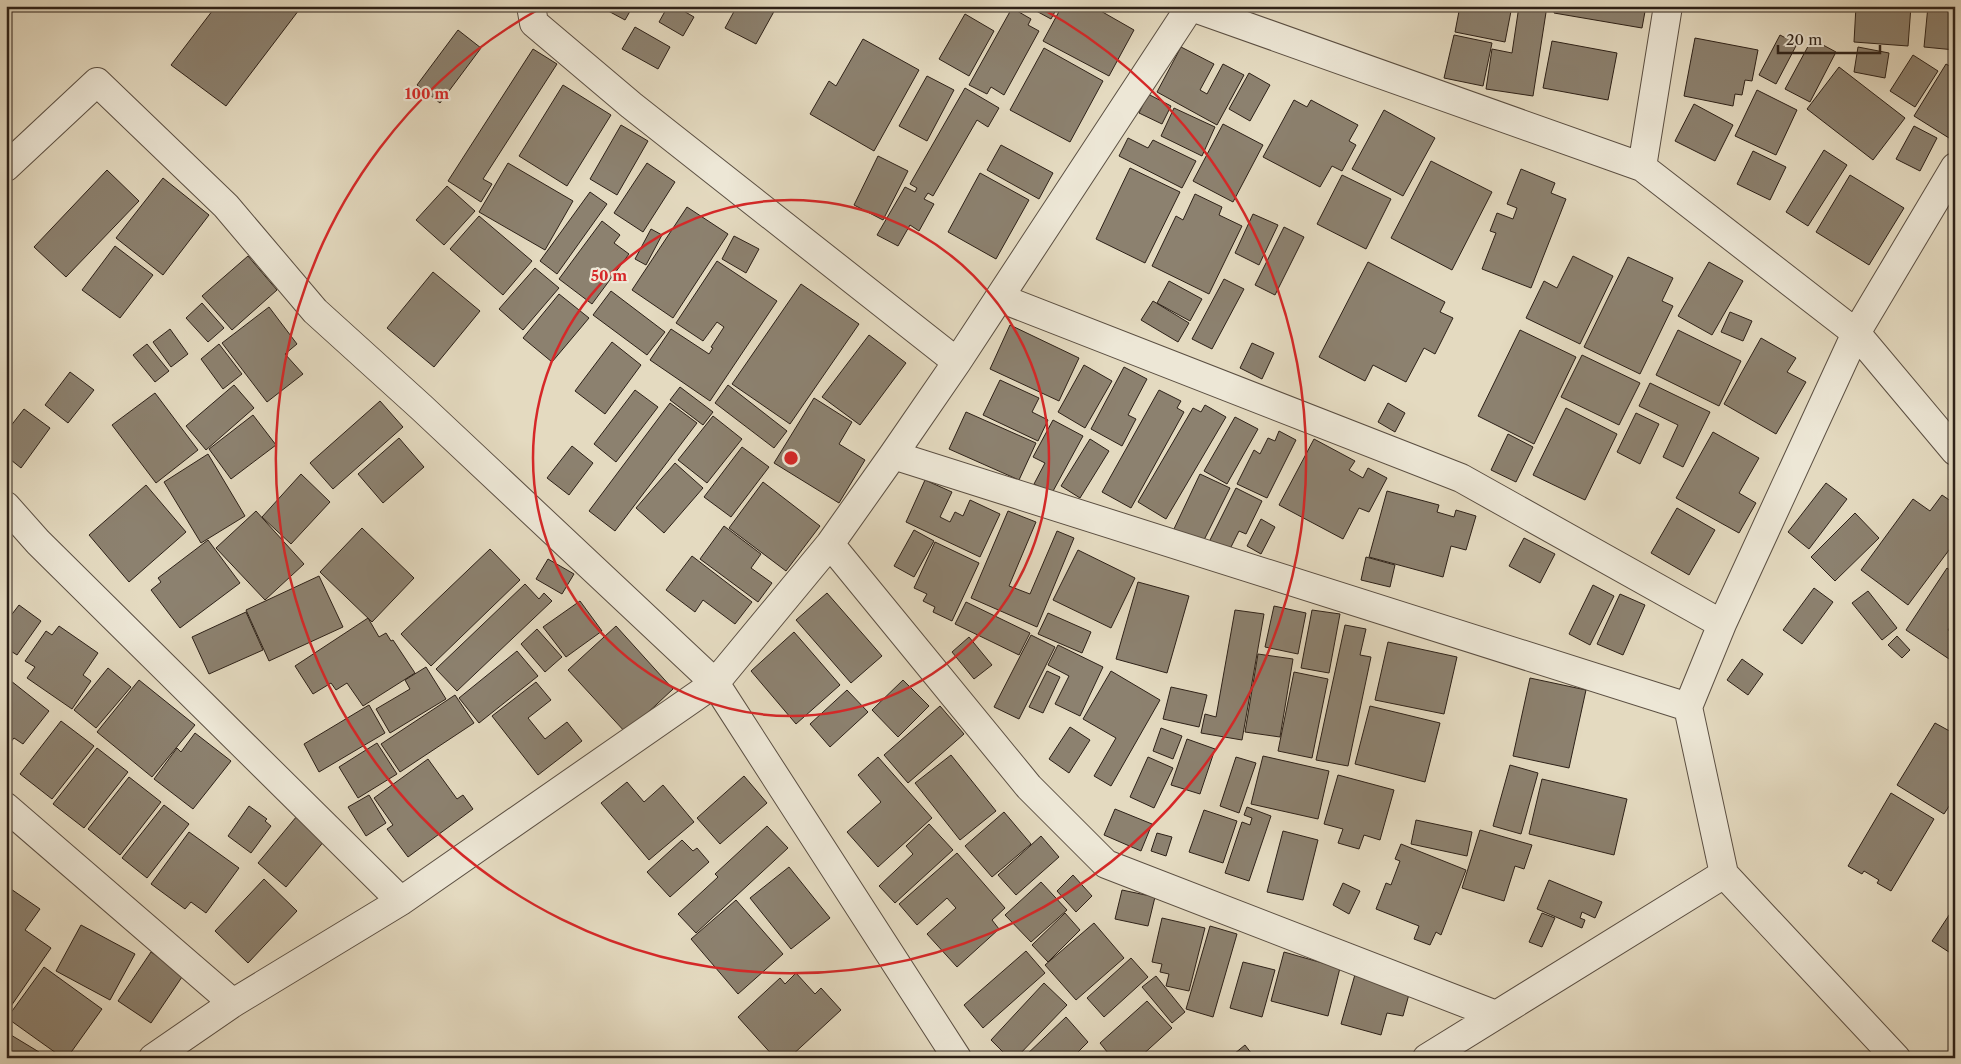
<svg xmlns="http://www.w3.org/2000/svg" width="1961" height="1064" font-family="'Libre Caslon Text',serif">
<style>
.building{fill:#8c816f;stroke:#2d2118}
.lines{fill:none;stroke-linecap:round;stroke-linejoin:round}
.minor-casing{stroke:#5b4f42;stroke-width:30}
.minor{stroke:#ede7d6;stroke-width:28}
.ring{fill:none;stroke:#d62828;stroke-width:2.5}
.centre{fill:#d62828;stroke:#ede7d6;stroke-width:2.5}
.ring-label{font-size:15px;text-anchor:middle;font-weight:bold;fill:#d62828;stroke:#ede7d6;stroke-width:4.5;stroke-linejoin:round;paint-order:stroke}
</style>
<rect width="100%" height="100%" fill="#e4dac0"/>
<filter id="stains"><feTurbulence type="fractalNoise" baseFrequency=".004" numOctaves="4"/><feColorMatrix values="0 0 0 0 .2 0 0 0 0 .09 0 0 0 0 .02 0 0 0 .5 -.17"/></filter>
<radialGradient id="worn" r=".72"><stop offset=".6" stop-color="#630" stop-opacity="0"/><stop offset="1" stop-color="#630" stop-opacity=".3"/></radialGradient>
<path class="building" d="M216,6H302L226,106L171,65Z
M599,6H633L625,20Z
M668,6H675L694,17L683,36L659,22Z
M737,6H777L756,44L725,28Z
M1027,6H1058L1051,19Z
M1062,6H1101L1099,10L1134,30L1109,76L1043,41Z
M1460,6H1512L1505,42L1455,32Z
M1519,6H1547L1533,96L1486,89L1492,49L1512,53Z
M1555,6H1646L1642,28L1554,13Z
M1856,6H1911L1908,46L1854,42Z
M1928,6H1955V50L1924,47Z
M1012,8L1031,19L1028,25L1039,31L1004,95L991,87L987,94L969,85Z
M965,14L994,31L969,76L939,59Z
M635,27L670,47L658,69L622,49Z
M458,30L481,48L440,103L417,85Z
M1454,35L1492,43L1483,86L1444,78Z
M1780,35L1797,44L1776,84L1759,75Z
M1695,38L1758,50L1752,81L1745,80L1742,95L1735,94L1733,106L1684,96Z
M863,39L919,70L874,151L810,114L829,81L836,86Z
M1812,39L1836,52L1810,102L1785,89Z
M1552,41L1617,53L1608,100L1543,88Z
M1181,47L1214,64L1200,90L1207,94L1223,64L1244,75L1217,125L1157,92Z
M1858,47L1889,53L1885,78L1854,72Z
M1044,48L1103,81L1070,142L1010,110Z
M533,49L557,64L483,179L492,184L481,202L448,181Z
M1913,55L1938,71L1915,107L1890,91Z
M1946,64L1955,69V129L1949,138L1914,116Z
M1839,67L1905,118L1873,160L1807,109Z
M1249,73L1270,85L1250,121L1229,109Z
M927,76L954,90L927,141L899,126Z
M563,85L611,115L567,186L519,156Z
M965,88L999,108L988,127L977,120L933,196L928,193L924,199L934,204L919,231L910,225L898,246L877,235L905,187L915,192L917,188L910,184Z
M1757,90L1797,110L1776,155L1735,136Z
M1148,94L1171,106L1162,124L1139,113Z
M1294,100L1307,107L1311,100L1358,125L1349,141L1356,145L1342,171L1332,166L1320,187L1263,157Z
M1694,104L1733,125L1715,161L1675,141Z
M1174,108L1215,127L1202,156L1161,136Z
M1384,110L1435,138L1403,196L1352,169Z
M1223,124L1263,145L1233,202L1193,181Z
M621,125L648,141L617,195L590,179Z
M1914,126L1937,138L1920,171L1896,159Z
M1128,138L1148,148L1153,140L1196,161L1182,188L1119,156Z
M1001,145L1053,173L1039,199L987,170Z
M1824,150L1847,165L1808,226L1786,212Z
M1753,151L1786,167L1770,200L1737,184Z
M878,156L908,171L883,220L854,205Z
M1431,161L1492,192L1452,270L1391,238Z
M508,163L573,201L545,250L479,212Z
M647,163L675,182L643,232L614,213Z
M1130,168L1180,192L1145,263L1096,239Z
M1521,169L1555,183L1551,193L1566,199L1531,288L1482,269L1496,233L1490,231L1497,213L1513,219L1517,208L1507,204Z
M107,170L139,201L66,277L34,247Z
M980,173L1029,200L996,259L948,232Z
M1342,175L1391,199L1366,249L1317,224Z
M1850,175L1904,208L1869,265L1816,232Z
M163,178L209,215L163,275L116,238Z
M447,186L475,211L444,245L416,220Z
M590,192L607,204L557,274L540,261Z
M1195,194L1222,207L1219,215L1242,226L1209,294L1152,266L1176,216L1183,220Z
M687,207L728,234L673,318L632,290Z
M1253,214L1278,225L1259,265L1235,253Z
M479,216L532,261L503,295L450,249Z
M602,221L620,235L614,243L629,254L592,304L559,279Z
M1284,227L1304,237L1275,295L1255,285Z
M651,229L662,235L646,265L635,259Z
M734,236L759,249L746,273L722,259Z
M115,246L153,275L120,318L82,290Z
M248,256L277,290L232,330L202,296Z
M1573,256L1613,276L1580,344L1526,318L1544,281L1557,288Z
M1628,257L1673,278L1662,301L1673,306L1640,374L1584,347Z
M717,261L777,301L710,401L650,360L671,329L709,354L713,348L711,347L724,327L717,322L703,341L676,323Z
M1368,262L1445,302L1440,312L1453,318L1435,354L1424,348L1406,382L1373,365L1365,381L1319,357Z
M1709,262L1743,281L1712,335L1678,316Z
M535,268L559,288L523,330L499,309Z
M433,272L480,311L434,367L387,328Z
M1224,279L1244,289L1212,349L1192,339Z
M1169,281L1202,299L1190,321L1157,303Z
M801,284L859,324L790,424L732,384Z
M611,291L665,332L647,355L593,315Z
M559,294L589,318L552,362L523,338Z
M1153,301L1189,323L1178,342L1141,320Z
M202,303L224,328L208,342L186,318Z
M269,307L297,344L285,354L303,374L267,402L222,343Z
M1730,312L1752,321L1743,341L1721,332Z
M1010,325L1079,358L1059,401L990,369Z
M170,329L188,354L171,367L153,342Z
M1520,330L1576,357L1534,444L1478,416Z
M1678,330L1741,361L1719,406L1656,375Z
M869,335L906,363L860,425L822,397Z
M1761,338L1796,358L1787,372L1806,382L1776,434L1724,404Z
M612,342L641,365L605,414L575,391Z
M1252,343L1274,353L1262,379L1240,368Z
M147,344L169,371L155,382L133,355Z
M219,344L242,374L223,389L201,359Z
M1582,355L1640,383L1619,425L1561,397Z
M1084,365L1112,381L1085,428L1058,412Z
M1124,367L1147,379L1128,415L1136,419L1122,446L1091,429Z
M70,372L94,390L68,423L45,405Z
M1000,380L1039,398L1032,412L1048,420L1038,441L983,415Z
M1650,383L1710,412L1683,467L1663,457L1678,425L1639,406Z
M234,385L254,408L206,450L186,426Z
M728,385L787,431L774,448L715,403Z
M680,387L713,412L703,425L670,400Z
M635,390L658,407L616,462L594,444Z
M1159,390L1181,401L1177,408L1184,412L1131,508L1102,492Z
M155,393L198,450L156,483L112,425Z
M814,398L852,422L839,444L865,460L839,503L774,463Z
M380,401L403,427L333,489L310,463Z
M670,403L697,423L615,531L589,511Z
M1388,403L1405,413L1395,432L1378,422Z
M1205,405L1226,417L1166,519L1138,502L1193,408L1201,412Z
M1566,408L1617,434L1585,500L1533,475Z
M24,409L50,428L21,468L6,456V432Z
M966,412L1036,443L1019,480L949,449Z
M1636,413L1659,424L1640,464L1617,452Z
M253,415L276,445L231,479L209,449Z
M713,416L742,439L707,483L678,460Z
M1235,417L1258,429L1227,484L1204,471Z
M1053,420L1083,436L1052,493L1034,484L1045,463L1033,457Z
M1279,431L1296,440L1267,498L1237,484L1254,450L1260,454L1268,438L1275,441Z
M1713,432L1759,458L1739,493L1756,503L1739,533L1676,498Z
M1508,434L1533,447L1516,482L1491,470Z
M399,438L424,467L383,503L358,474Z
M1090,439L1109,451L1080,498L1061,486Z
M1314,439L1355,461L1349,470L1363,478L1368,468L1387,478L1369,512L1359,508L1343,539L1279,505Z
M572,446L593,463L569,495L547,478Z
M742,447L769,467L731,517L704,497Z
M208,454L245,516L201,543L164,482Z
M675,463L703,488L664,533L636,508Z
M301,474L330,502L291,544L262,517Z
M1200,474L1230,488L1202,544L1173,531Z
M925,480L952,492L940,517L950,522L955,512L963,516L970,500L1000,514L980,557L906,522Z
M763,482L820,526L786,571L729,528Z
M1826,483L1847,499L1809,549L1788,532Z
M146,485L186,532L129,582L89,535Z
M1236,488L1262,501L1246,534L1239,531L1226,557L1206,548Z
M1387,491L1439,505L1437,512L1454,517L1456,510L1476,516L1466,550L1451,546L1443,577L1369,557Z
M1942,495L1955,504V542L1908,605L1861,570L1913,499L1930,511Z
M1677,508L1715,530L1689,575L1651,553Z
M256,511L304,564L265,600L216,548Z
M1008,511L1036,522L1009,586L1030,594L1057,531L1074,538L1037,627L971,598Z
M1855,513L1879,538L1835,581L1811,557Z
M1261,519L1275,527L1261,554L1247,546Z
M724,526L761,554L751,568L772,583L758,602L700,559Z
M362,528L414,578L372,622L320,572Z
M914,530L934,541L914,577L894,566Z
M1524,538L1555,554L1540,583L1509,566Z
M208,540L240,583L180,628L151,590L161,582L158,578Z
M935,542L979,563L952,621L933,612L935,607L923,601L927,594L914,588Z
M490,549L520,580L431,666L401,634Z
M1078,550L1135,578L1111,628L1053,600Z
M692,556L752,602L735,624L703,600L695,612L666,590Z
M1366,557L1395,565L1390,587L1361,580Z
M548,559L574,574L562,594L536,579Z
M1947,568L1955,574V620L1948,630L1955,634V663L1906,630Z
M319,576L343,627L269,661L246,610Z
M1138,582L1189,596L1167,673L1116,659Z
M525,584L539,599L544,593L552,601L457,691L436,669Z
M1593,585L1614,596L1590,645L1569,634Z
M1814,588L1833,602L1802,644L1783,630Z
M1868,591L1897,628L1882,640L1852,603Z
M827,593L882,656L851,683L796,620Z
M1620,594L1645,605L1623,655L1597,644Z
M580,601L602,631L566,657L543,627Z
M966,602L1030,633L1019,655L955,624Z
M19,605L41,621L17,655L6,648V622Z
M1274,606L1306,613L1298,654L1265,647Z
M1235,610L1264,614L1242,740L1201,733L1205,714L1216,717Z
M1312,610L1340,614L1329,673L1301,668Z
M246,612L263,650L209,674L192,637Z
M1048,613L1091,632L1082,653L1038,634Z
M368,618L379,637L386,633L391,641L393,640L415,673L363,706L347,683L336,690L331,683L313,694L295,666Z
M1345,625L1366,629L1360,655L1371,657L1348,766L1316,760Z
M59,626L98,653L83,675L91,681L72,709L27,678L35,667L25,661L46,631L52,635Z
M616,626L673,689L626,733L568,670Z
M537,629L562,657L545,672L521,644Z
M794,632L840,685L796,724L751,671Z
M1031,635L1055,647L1019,719L994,707Z
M1897,636L1910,650L1902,658L1888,645Z
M969,637L992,665L974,679L952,652Z
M1388,642L1457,657L1444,714L1375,700Z
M1058,645L1103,667L1080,716L1055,704L1069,676L1048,665Z
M517,651L538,676L479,723L459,698Z
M1258,654L1293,659L1280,737L1245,732Z
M1742,659L1763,674L1748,695L1727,680Z
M426,667L446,699L390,733L376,709L410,689L405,680Z
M108,668L131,687L96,728L74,710Z
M1047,671L1060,677L1043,713L1029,707Z
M1111,671L1160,700L1111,786L1094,776L1116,738L1083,719Z
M1294,672L1328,679L1312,758L1278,751Z
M6,677L49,711L23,744L14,738L6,748Z
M1530,678L1586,690L1569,768L1513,756Z
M139,680L195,725L152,777L97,732Z
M903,680L929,706L898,737L872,710Z
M536,682L551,700L528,718L545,739L567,722L582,741L538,775L492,716Z
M1171,687L1207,695L1199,727L1163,719Z
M847,690L868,712L830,747L810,724Z
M455,695L474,723L400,772L381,744Z
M369,705L385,733L319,772L304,744Z
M940,706L964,734L908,783L884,755Z
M1370,706L1440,723L1425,782L1355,764Z
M61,721L94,746L52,799L20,774Z
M1935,723L1955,734V797L1944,814L1897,785Z
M1070,727L1090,740L1069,773L1049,759Z
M1161,728L1182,736L1173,759L1153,751Z
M195,733L231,761L193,809L154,779L177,748L181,752Z
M1187,739L1215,749L1200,794L1171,785Z
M377,743L397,774L358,798L339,767Z
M97,748L128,772L84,828L53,804Z
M951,755L996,811L960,840L915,783Z
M1263,756L1329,771L1318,819L1251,804Z
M878,757L932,818L878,867L847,832L881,802L858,775Z
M1148,757L1173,768L1154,808L1130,797Z
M1236,757L1256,763L1239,813L1220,806Z
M428,759L457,799L463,795L473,809L408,857L387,829L393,825L374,798Z
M1510,765L1538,773L1521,834L1493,826Z
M1338,775L1394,790L1380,840L1364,835L1359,849L1338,843L1343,829L1324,824Z
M744,776L767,803L720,844L697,818Z
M129,777L161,802L120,855L88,829Z
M1542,779L1627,799L1614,855L1529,834Z
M627,782L644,802L663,785L694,822L649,860L601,803Z
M1891,793L1934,819L1891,891L1877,883L1879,880L1864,871L1862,874L1848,866Z
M369,795L386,823L366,836L348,807Z
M164,805L189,824L147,878L122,858Z
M249,806L267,819L265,821L271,826L251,853L228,836Z
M1247,807L1271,816L1249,881L1225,873L1242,822L1250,825L1252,818L1244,815Z
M1115,809L1152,824L1141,851L1104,835Z
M1204,810L1237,821L1223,863L1189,852Z
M1004,812L1031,844L992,877L965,846Z
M297,816L325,840L286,887L258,863Z
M1416,820L1472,832L1467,856L1411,844Z
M929,824L953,850L895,903L879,886L913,854L906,846Z
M767,826L788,848L696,933L678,914L718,877L715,874Z
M1480,830L1532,845L1524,869L1515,866L1504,901L1462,888Z
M1283,831L1318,840L1303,900L1267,892Z
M189,832L239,868L206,913L191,902L185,909L151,884Z
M1157,833L1172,837L1166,856L1151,851Z
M1041,836L1059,857L1016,895L998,875Z
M682,840L693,851L697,848L709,862L670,897L647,872Z
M1401,844L1466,870L1441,935L1436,932L1430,945L1414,939L1419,926L1376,909L1386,883L1391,885L1400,861L1395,859Z
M957,853L1005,908L992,920L999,929L957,967L927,934L956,908L947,898L917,925L899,904Z
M789,867L830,918L791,949L750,898Z
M1073,875L1092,896L1076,912L1057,891Z
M264,879L297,911L248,963L215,931Z
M1549,880L1602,902L1595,918L1582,912L1580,918L1585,920L1582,928L1537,909Z
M1041,882L1067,910L1031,942L1005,915Z
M1343,883L1360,891L1349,914L1333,905Z
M8,887L40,909L25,930L51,948L9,1009L6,1007V890Z
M1122,890L1155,897L1148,926L1115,919Z
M736,900L783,954L738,994L691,939Z
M1955,906V956L1932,941Z
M1065,913L1080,930L1048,962L1032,945Z
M1542,913L1555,918L1542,947L1529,942Z
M1162,918L1205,928L1189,991L1166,986L1169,974L1160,972L1162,964L1152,962Z
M1094,923L1124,958L1076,1000L1045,965Z
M81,925L135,954L110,1000L56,971Z
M1210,926L1237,934L1213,1017L1186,1009Z
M1026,951L1045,973L983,1028L964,1005Z
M151,952L184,974L151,1023L118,1001Z
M1284,952L1340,968L1328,1016L1271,1001Z
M1131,958L1148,977L1104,1017L1087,998Z
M1243,962L1275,970L1262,1017L1230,1008Z
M44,967L102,1009L67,1058H63L7,1018Z
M1356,971L1411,987L1403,1016L1387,1013L1381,1035L1341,1024Z
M796,973L815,994L821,988L841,1010L789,1058H775L738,1017L780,978L785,984Z
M1156,976L1185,1012L1172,1023L1142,987Z
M1044,983L1067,1005L1016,1058H1009L991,1040Z
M1147,1001L1172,1028L1139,1058H1112L1100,1043Z
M1066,1017L1088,1042L1072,1058H1023Z
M6,1032L39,1052L36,1058H6Z
M1245,1045L1255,1058H1229Z"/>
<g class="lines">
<g class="minor-casing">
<path id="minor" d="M531,6L534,23L631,105L957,362
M1189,6L1642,167L1856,333L1955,451
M6,167L97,82L226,206L315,311L421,407L715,683L957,1058
M1642,167L1668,6
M1000,298L1461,478L1722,624L1856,333L1955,167
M893,455L1688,707
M6,506L38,542L401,901
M830,544L1029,787L1106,864L1496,1015
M1722,624L1688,707L1724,874
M6,807L233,1003
M153,1058L233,1003L401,901L715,683L830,544L893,455L957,362L1190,7
M1427,1058L1724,874L1896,1058"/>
</g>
<use href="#minor" class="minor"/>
</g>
<g class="ring">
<circle cx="791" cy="458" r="258"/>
<path d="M1041 8A515 515 0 1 1 541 8"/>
</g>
<circle cx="791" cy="458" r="8" class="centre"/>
<g class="ring-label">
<text x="427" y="99">100 m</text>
<text x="609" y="281">50 m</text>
</g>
<rect width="1961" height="1064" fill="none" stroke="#e4dac0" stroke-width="25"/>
<rect x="8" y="8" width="1946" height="1049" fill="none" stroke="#2d2118" stroke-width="2.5"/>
<rect x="12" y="12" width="1936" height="1039" fill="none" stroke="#2d2118"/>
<path d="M1778 45v8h102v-8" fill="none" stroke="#2d2118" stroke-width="2.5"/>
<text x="1786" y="45" font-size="15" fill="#2d2118" stroke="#ede7d6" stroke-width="4" paint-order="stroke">20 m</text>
<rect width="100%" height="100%" filter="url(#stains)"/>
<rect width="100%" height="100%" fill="url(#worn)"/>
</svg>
